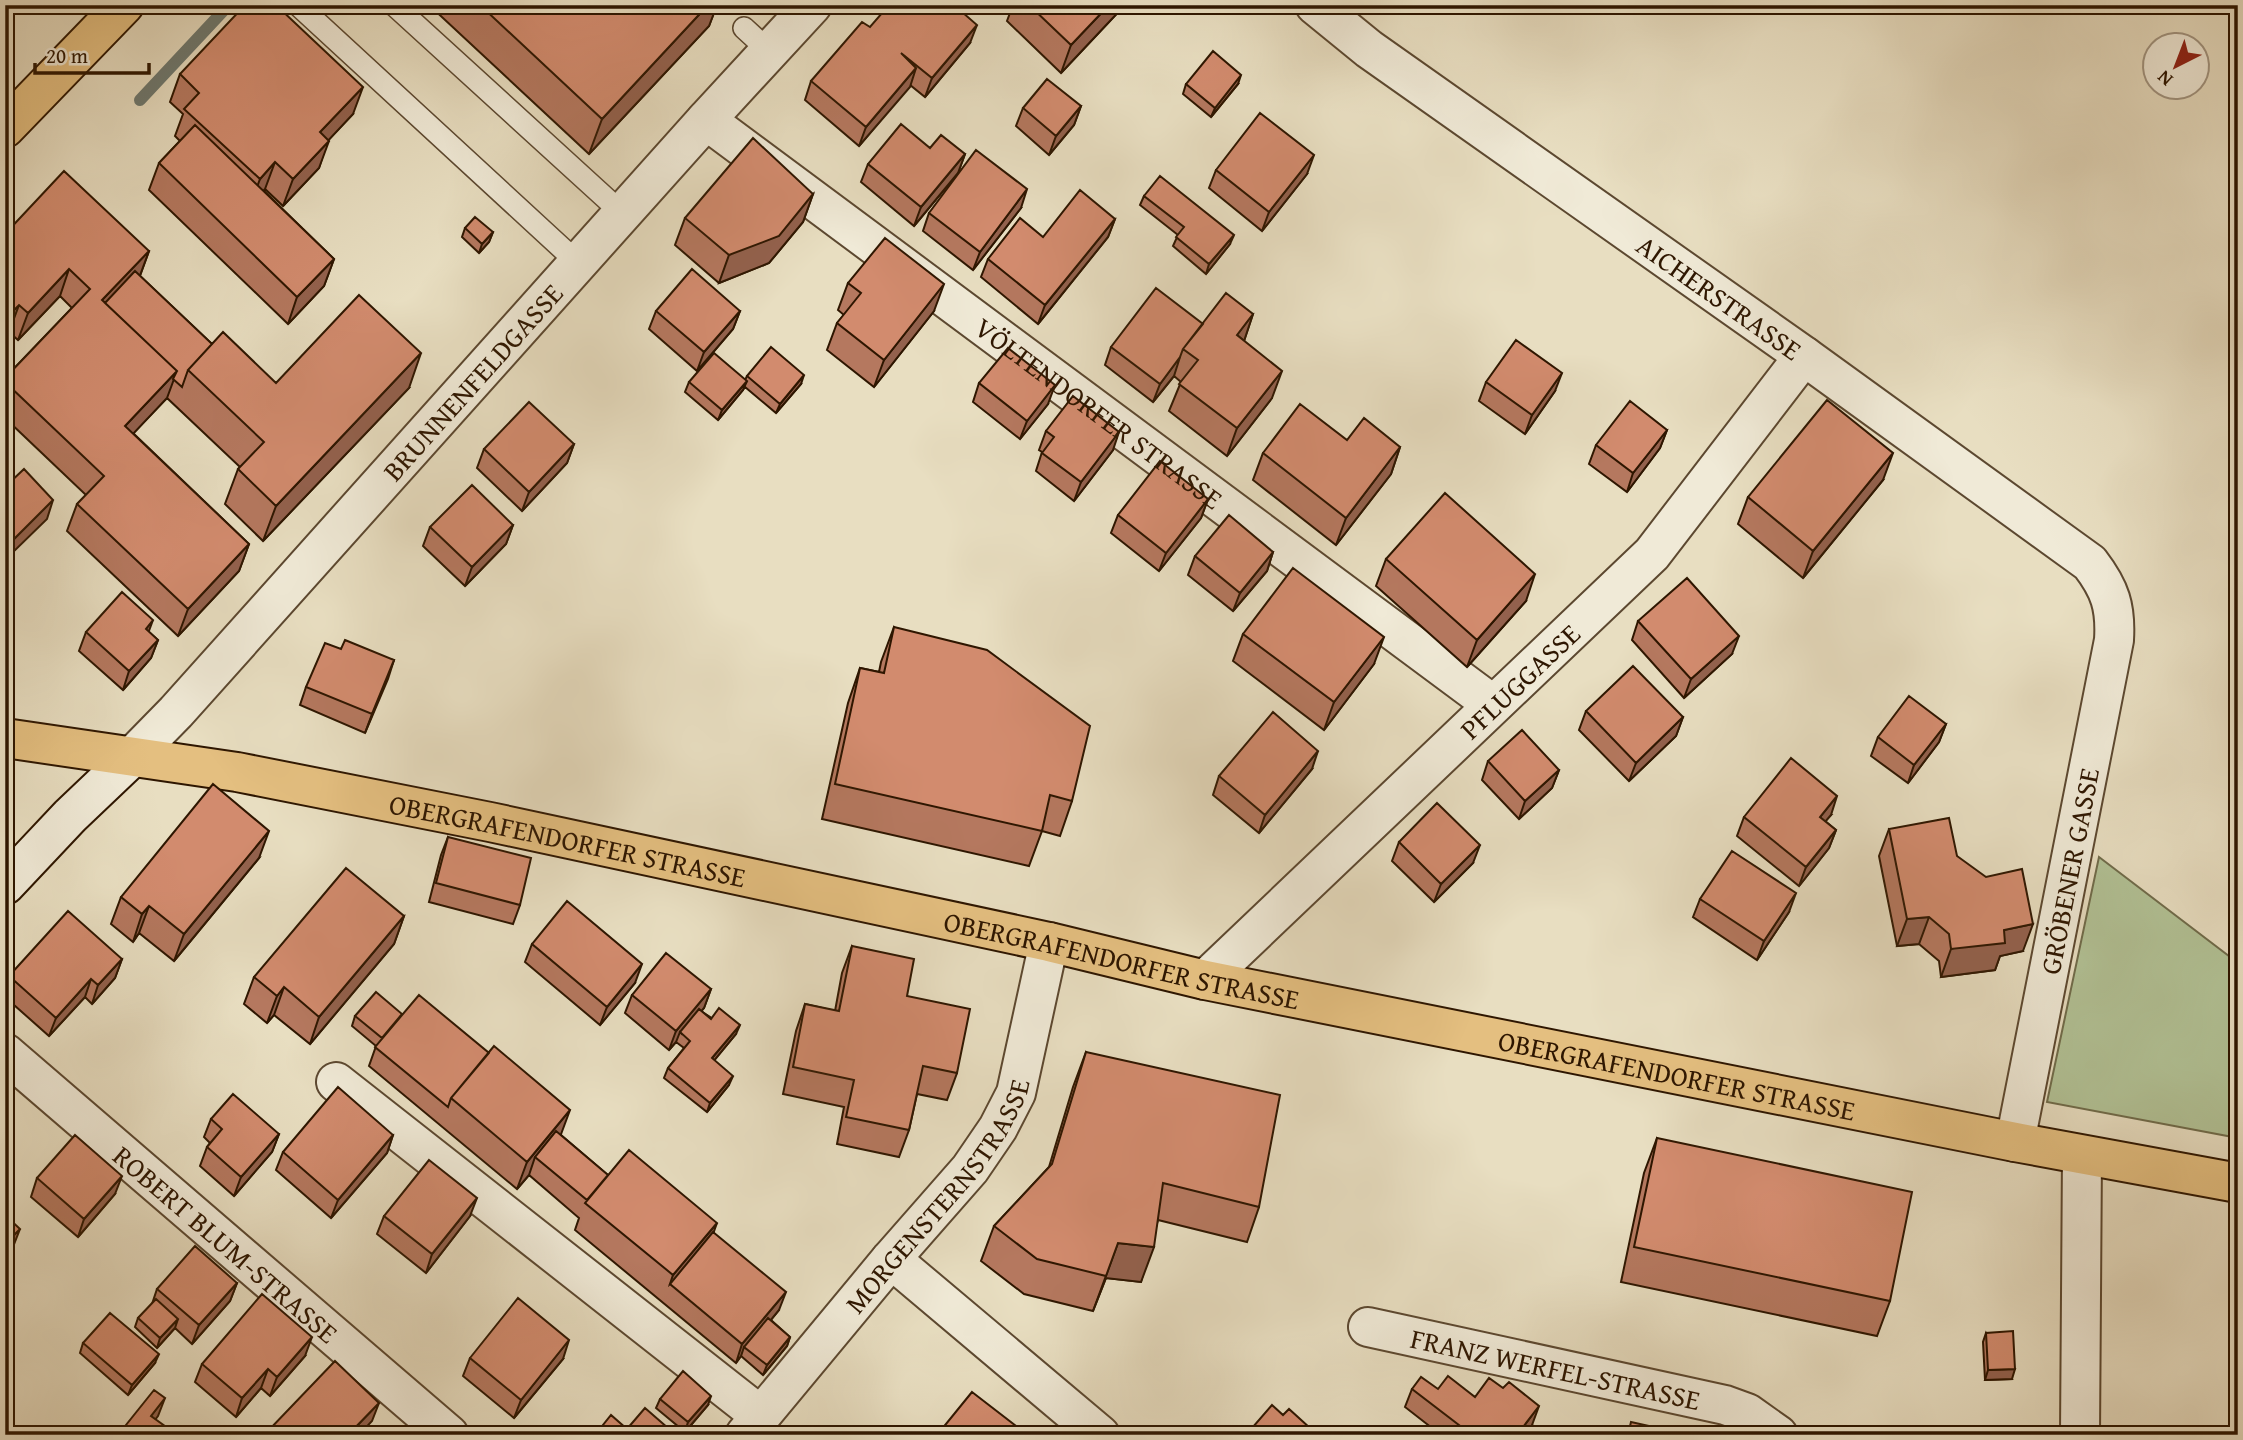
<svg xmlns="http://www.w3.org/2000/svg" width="2243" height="1440" font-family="'Gentium Book Plus',serif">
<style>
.green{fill:#b2c296;stroke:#706c4b;stroke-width:2}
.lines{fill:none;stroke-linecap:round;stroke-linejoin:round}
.stream{stroke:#6e7970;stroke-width:12}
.lane-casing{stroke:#5c4830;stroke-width:24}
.street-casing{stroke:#5c4830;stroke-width:42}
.secondary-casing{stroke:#2e1600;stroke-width:42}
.primary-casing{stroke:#2e1600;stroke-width:42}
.lane{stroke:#f0ead7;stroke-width:21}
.street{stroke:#f0ead7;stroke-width:38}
.secondary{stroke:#f0ead7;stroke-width:38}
.primary{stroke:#e4bf80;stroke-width:38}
.wall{fill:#b5785f;stroke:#2e1600;stroke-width:2}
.shaded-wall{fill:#93614d;stroke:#2e1600;stroke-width:2}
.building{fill:#d28b6e;stroke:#2e1600;stroke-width:2}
.labels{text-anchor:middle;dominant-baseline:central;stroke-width:5;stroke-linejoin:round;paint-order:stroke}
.street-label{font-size:28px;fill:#2e1600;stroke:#f0ead7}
</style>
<rect width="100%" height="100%" fill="#e8dec1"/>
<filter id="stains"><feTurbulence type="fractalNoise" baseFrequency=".00286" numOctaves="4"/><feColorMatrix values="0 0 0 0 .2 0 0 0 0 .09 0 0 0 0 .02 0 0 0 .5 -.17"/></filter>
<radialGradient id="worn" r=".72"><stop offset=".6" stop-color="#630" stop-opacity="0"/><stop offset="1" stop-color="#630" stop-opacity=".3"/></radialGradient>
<path class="green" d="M2099,857L2238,963V1138L2047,1102Z"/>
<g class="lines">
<path class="stream" d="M140,100L225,9"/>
<g class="lane-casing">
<path id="lane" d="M298,5L578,263
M394,5L622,213
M744,28L769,51"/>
</g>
<g class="street-casing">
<g id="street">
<path id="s1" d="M1315,5L1369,49L1804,356L2090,563C2110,589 2116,607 2114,640L2015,1142"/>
<path id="s2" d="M706,120L1492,704"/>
<path id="s3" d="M131,758L176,712L706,120L812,5"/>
<path id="s4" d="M1205,980L1652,554L1804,356"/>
<path id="s5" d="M5,1053L449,1435"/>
<path d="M336,1082L761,1416"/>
<path d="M891,1259L1100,1435"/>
<path id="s6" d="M1368,1327L1725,1405L1747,1413L1778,1435"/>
<path id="s7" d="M745,1435L891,1259L970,1169L998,1128L1016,1093L1049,942"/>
<path d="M2080,1435L2082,1155"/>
</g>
</g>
<g class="secondary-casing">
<path id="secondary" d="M5,885L70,816L131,758"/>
</g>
<g class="primary-casing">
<g id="primary">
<path d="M5,128L124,5"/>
<path id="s8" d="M5,738L237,772L490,822L1049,942L1205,980L2015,1142L2238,1183"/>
</g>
</g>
<use href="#lane" class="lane"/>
<use href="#street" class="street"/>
<use href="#secondary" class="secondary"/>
<use href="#primary" class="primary"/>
</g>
<path class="wall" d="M429,5H717L709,26L589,154Z
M978,5H989L984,11Z
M1013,5H1125L1061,73L1007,21Z
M870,27L970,43L925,97L910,85L859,146L805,100L811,81Z
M180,74L353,114L328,140L319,168L283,206L265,189L264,191L334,259L324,286L288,324L149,190L159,163L180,141L175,136L183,114L170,102Z
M1186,84H1238L1211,117L1183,94Z
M1081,106L1074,125L1049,155L1016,126L1023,108Z
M930,148L965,154L958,173L914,226L861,182L868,164Z
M1216,170L1307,174L1262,231L1209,188Z
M813,194L803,222L769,263L719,283L675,245L685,218Z
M1144,196L1230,244L1206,274L1173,246L1178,235L1140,205Z
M1021,208L973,270L923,231L929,213Z
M1115,219L1108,237L1038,324L981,277L988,259L1043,237Z
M465,228L493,232L489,242L479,253L462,237Z
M5,234L149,251L140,276L212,344L276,383L409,388L263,541L225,504L238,469L240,467L167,398L133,433L249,544L239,571L178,636L67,531L77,504L86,495L5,418V378L72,308L60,296L18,340L9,332L5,336Z
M848,283L934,311L874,387L827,350L837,323L844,315L838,310Z
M656,311H740L733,329L697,371L649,329Z
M1253,314L1244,341L1272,398L1227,456L1169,411L1181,382L1174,376L1153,402L1105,365L1111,347L1203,324Z
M747,376L801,384L776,413L745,387L743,390L718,420L685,392L689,382L745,380Z
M1486,382L1555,391L1525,434L1479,401Z
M979,383L1048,404L1020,439L973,402Z
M1667,430L1660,448L1627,492L1589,464L1596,445Z
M1046,431L1113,450L1074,501L1036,471L1042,452L1039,450Z
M1347,440L1400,447L1391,474L1336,545L1253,480L1263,453Z
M574,444L567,463L522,511L477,468L484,449Z
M1883,480L1803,578L1738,524L1748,497Z
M1208,499L1201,518L1159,571L1111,533L1118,515Z
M513,525L506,544L465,586L423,546L430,527Z
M1273,552L1267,571L1233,611L1188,575L1195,556Z
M1386,559L1526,601L1467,667L1376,586Z
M1638,621L1732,654L1684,698L1632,640Z
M894,627L1072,801L1060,836L1042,831L1029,866L822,819L848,703L860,668L879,672L881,662Z
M86,632H149L158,640L151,658L123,690L79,651Z
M1243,634L1374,664L1324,730L1233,661Z
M341,649L394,660L365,733L300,705L306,687Z
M1586,711L1683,717L1676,736L1629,781L1579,730Z
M1946,724L1939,742L1908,783L1871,756L1878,737Z
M1488,761L1559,770L1552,788L1519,819L1482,780Z
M1312,769L1259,833L1213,795L1219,776Z
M1831,815L1825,821L1836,830L1829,848L1799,886L1737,836L1744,817Z
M1889,829L1957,856L2023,951L2000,956L1995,970L1941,977L1939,961L1919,944L1897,946L1879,856Z
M448,837L520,905L513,924L429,902L441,855Z
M1399,842L1473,863L1434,902L1392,861Z
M259,858L174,961L139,933L133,942L111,924L121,897Z
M1700,899L1789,912L1757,960L1693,917Z
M404,916L394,944L310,1044L274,1015L267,1023L244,1004L254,977Z
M532,944L635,983L600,1025L525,962Z
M852,946L907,996L957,1073L947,1100L917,1094L909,1130L899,1157L837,1144L844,1107L783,1094L796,1031L805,1004L835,1011L842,973Z
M122,959L115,978L92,1004L85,997L49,1036L5,997V987L9,976Z
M711,989L704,1008L701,1011L736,1034L714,1060L729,1085L707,1112L664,1078L668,1068L684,1048L676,1042L669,1050L625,1013L632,995Z
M402,1014L561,1135L608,1175L713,1232L779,1310L771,1320L790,1337L787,1346L763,1375L741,1356L736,1363L575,1230L579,1218L529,1175L517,1189L369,1066L376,1046L352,1026L355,1016Z
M1086,1052L1259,1207L1247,1242L1158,1220L1141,1282L1106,1278L1093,1311L1024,1294L981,1261L994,1226L1049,1167L1073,1087Z
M211,1119L279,1134L272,1152L234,1196L200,1166L207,1147L210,1143L204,1137Z
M393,1135L387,1153L331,1218L276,1170L283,1152Z
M1657,1138L1890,1301L1877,1336L1621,1282L1644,1173Z
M37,1178L115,1194L78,1237L31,1197Z
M384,1216H470L426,1273L377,1234Z
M237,1283L230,1301L192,1344L175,1328L157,1348L135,1327L138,1318L152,1304L157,1289Z
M1986,1333L2012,1379L1985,1380L1983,1342Z
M83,1343L155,1363L128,1395L80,1353Z
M305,1356L270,1396L261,1388L236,1417L195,1382L202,1364Z
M470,1358L563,1359L514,1418L463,1376Z
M1412,1389H1438L1475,1397L1532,1425L1525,1435H1441L1405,1407Z
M660,1399L708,1405L685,1432L656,1408Z"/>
<path class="shaded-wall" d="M708,5H717L709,26L589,154L602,119Z
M1109,5H1125L1061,73L1071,45Z
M977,25L970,43L925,97L932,78Z
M916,68L910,87L859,146L866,127Z
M1241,75L1238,84L1211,117L1215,108Z
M363,87L353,114L310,160L320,132Z
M1081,106L1074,125L1049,155L1056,136Z
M329,141L319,168L283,206L293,179Z
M965,154L958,173L914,226L921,207Z
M1314,155L1307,174L1262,231L1269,212Z
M275,162L265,189L250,206L260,179Z
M1027,189L1021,208L973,270L980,252Z
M813,194L803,222L769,263L719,283L729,255Z
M1115,219L1108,237L1038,324L1045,305Z
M493,232L489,242L479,253L482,244Z
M1234,235L1230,244L1206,274L1209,264Z
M149,251L139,278L105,314L102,300Z
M334,259L324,286L288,324L297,297Z
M69,269L60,296L18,340L28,313Z
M944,284L934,311L874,387L884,360Z
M19,305L9,332L5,336V319Z
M740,311L733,329L697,371L704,352Z
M1253,314L1244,341L1237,335Z
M421,353L409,388L263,541L276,506Z
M1180,357L1174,376L1153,402L1160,384Z
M177,371L167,398L115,453L125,426Z
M1282,371L1272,398L1227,456L1237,428Z
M1562,373L1555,391L1525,434L1532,415Z
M804,375L801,384L776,413L780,404Z
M747,381L743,390L718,420L722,410Z
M1055,385L1048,404L1020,439L1027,421Z
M1667,430L1660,448L1627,492L1633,473Z
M1119,432L1113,450L1074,501L1081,482Z
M574,444L567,463L522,511L529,492Z
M1400,447L1391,474L1336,545L1346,518Z
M1893,453L1883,480L1803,578L1813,551Z
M1208,499L1201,518L1159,571L1166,553Z
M53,500L47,519L5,560V548Z
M513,525L506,544L465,586L472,567Z
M249,544L239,571L178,636L188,609Z
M1273,552L1267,571L1233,611L1240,593Z
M1535,574L1526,601L1467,667L1477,640Z
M153,620L146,639V629Z
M1739,636L1732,654L1684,698L1691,679Z
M1384,637L1374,664L1324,730L1334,702Z
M158,640L151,658L123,690L129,671Z
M394,660L388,679L365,733L372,714Z
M1683,717L1676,736L1629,781L1636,763Z
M1946,724L1939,742L1908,783L1914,765Z
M1318,751L1312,769L1259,833L1265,815Z
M1559,770L1552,788L1519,819L1525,801Z
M1837,796L1831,815L1813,836L1820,817Z
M1836,830L1829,848L1799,886L1806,867Z
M269,831L259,858L174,961L184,934Z
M1480,845L1473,863L1434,902L1441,884Z
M1796,893L1789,912L1757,960L1764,941Z
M149,906L139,933L133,942L142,914Z
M404,916L394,944L310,1044L319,1017Z
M1929,917L1919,944L1897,946L1907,919Z
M2033,924L2023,951L2000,956L1995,970L1941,977L1951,949L2004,930Z
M122,959L115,978L92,1004L98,985Z
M642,964L635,983L600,1025L607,1007Z
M91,979L85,997L49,1036L56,1018Z
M284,987L274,1015L267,1023L277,996Z
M711,989L704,1008L682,1034L680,1032L676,1042L669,1050L676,1031Z
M740,1025L736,1034L708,1068L712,1058Z
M733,1076L729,1085L707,1112L710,1103Z
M570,1110L560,1137L535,1157L529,1175L517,1189L527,1162Z
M279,1134L272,1152L234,1196L241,1177Z
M393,1135L387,1153L331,1218L338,1200Z
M122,1176L115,1194L78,1237L84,1219Z
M477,1198L470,1216L426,1273L432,1254Z
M717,1223L707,1251L670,1284L673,1275Z
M20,1229L13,1247L5,1255V1244Z
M1118,1243L1154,1247L1141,1282L1106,1278L1093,1311Z
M237,1283L230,1301L192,1344L199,1325Z
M786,1292L779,1310L747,1349L744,1347L741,1356L736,1363L742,1344Z
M178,1319L175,1328L157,1348L160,1338Z
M312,1337L305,1356L270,1396L277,1377Z
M790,1337L787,1346L763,1375L767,1365Z
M569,1340L563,1359L514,1418L521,1400Z
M159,1354L155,1363L128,1395L132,1385Z
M268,1369L261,1388L236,1417L242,1398Z
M2015,1369L2012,1379L1985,1380L1988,1370Z
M711,1396L708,1405L685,1432L688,1422Z
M165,1398L158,1416L144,1434L151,1416Z
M379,1403L372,1421L359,1435H348Z
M1539,1406L1532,1425L1525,1435H1517Z"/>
<path class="building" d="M245,5H276L363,87L320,132L329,141L293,179L275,162L260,179L184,109L199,93L180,74Z
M480,5H708L602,119Z
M889,5H954L977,25L932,78L901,53L916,68L866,127L811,81L862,22L870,27Z
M1029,5H1109L1071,45Z
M1213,51L1241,75L1215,108L1186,84Z
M1047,79L1081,106L1056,136L1023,108Z
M1260,113L1314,155L1269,212L1216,170Z
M901,124L930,148L941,135L965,154L921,207L868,164Z
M195,125L334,259L297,297L159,163Z
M753,138L813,194L779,236L729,255L685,218Z
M976,150L1027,189L980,252L929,213Z
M64,171L149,251L102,300L177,371L125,426L249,544L188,609L77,504L104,476L5,382V378L90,289L69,269L28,313L19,305L5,319V234Z
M1160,176L1234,235L1209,264L1176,237L1184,227L1144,196Z
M1080,190L1115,219L1045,305L988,259L1020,218L1043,237Z
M475,217L493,232L482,244L465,228Z
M885,238L944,284L884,360L837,323L861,293L848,283Z
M692,269L740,311L704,352L656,311Z
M135,271L212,344L188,370L182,387L173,379L177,371L105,303Z
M1156,288L1203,324L1183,349L1180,357L1160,384L1111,347Z
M1226,293L1253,314L1237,335L1282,371L1237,428L1179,384L1198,360L1183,349Z
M359,295L421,353L276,506L238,469L264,442L188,370L223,332L276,383Z
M1516,340L1562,373L1532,415L1486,382Z
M771,347L804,375L780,404L747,376Z
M1008,348L1055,385L1027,421L979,383Z
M714,353L747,381L722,410L689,382Z
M1073,396L1119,432L1081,482L1042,453L1054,437L1046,431Z
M1827,400L1893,453L1813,551L1748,497Z
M1630,401L1667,430L1633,473L1596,445Z
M529,402L574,444L529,492L484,449Z
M1300,404L1347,440L1364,418L1400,447L1346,518L1263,453Z
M1160,461L1208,499L1166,553L1118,515Z
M24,469L53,500L5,548V487Z
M472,485L513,525L472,567L430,527Z
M1445,493L1535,574L1477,640L1386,559Z
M1229,515L1273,552L1240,593L1195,556Z
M1293,568L1384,637L1334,702L1243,634Z
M1687,578L1739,636L1691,679L1638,621Z
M122,592L153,620L146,629L158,640L129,671L86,632Z
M894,627L987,650L1090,726L1072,801L1050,795L1042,831L835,784L860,668L884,673Z
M345,640L394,660L372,714L306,687L325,643L341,649Z
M1633,666L1683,717L1636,763L1586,711Z
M1909,696L1946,724L1914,765L1878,737Z
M1273,712L1318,751L1265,815L1219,776Z
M1522,730L1559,770L1525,801L1488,761Z
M1791,758L1837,796L1820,817L1836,830L1806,867L1744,817Z
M213,784L269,831L184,934L149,906L142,914L121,897Z
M1437,803L1480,845L1441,884L1399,842Z
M1949,818L1957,856L1986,877L2022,869L2033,924L2004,930L2005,943L1951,949L1949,934L1929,917L1907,919L1889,829Z
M448,837L531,858L520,905L436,883Z
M1732,851L1796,893L1764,941L1700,899Z
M346,868L404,916L319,1017L284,987L277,996L254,977Z
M567,901L642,964L607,1007L532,944Z
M68,911L122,959L98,985L91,979L56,1018L9,976Z
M852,946L914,959L907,996L970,1009L957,1073L923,1066L909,1130L846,1117L854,1080L793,1067L805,1004L839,1011Z
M666,953L711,989L676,1031L632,995Z
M376,992L402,1014L382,1038L355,1016Z
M419,995L489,1053L451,1098L448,1107L375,1047Z
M719,1008L740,1025L712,1058L733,1076L710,1103L668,1068L690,1041L680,1032L699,1009L711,1019Z
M494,1046L570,1110L527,1162L451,1098Z
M1086,1052L1280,1095L1259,1207L1163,1183L1154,1247L1118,1243L1106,1276L1037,1259L994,1226L1052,1164Z
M338,1087L393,1135L338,1200L283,1152Z
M233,1094L279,1134L241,1177L207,1147L222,1129L211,1119Z
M556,1131L608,1175L587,1200L535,1157Z
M75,1135L122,1176L84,1219L37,1178Z
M1657,1138L1912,1192L1890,1301L1634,1247Z
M629,1150L717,1223L673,1275L585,1203Z
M429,1160L477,1198L432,1254L384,1216Z
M5,1215L20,1229L5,1244Z
M713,1232L786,1292L742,1344L670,1284Z
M195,1246L237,1283L199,1325L157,1289Z
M262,1294L312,1337L277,1377L268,1369L242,1398L202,1364Z
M518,1298L569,1340L521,1400L470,1358Z
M156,1299L178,1319L160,1338L138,1318Z
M110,1313L159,1354L132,1385L83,1343Z
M768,1318L790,1337L767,1365L744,1347Z
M2013,1331L2015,1369L1988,1370L1986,1333Z
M335,1361L379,1403L348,1435H270L267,1432Z
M683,1371L711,1396L688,1422L660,1399Z
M1448,1376L1475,1397L1489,1378L1503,1388L1509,1382L1539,1406L1517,1435H1472L1412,1389L1421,1377L1438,1389Z
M154,1390L165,1398L151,1416L169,1429L165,1435H118Z
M972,1392L1020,1429L1016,1435H937Z
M1272,1405L1283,1415L1289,1409L1310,1428L1305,1433L1307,1435H1246Z
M645,1408L676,1435H595L611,1415L627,1429Z
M1631,1422L1667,1430L1666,1435H1628Z
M71,1430L76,1435H67Z
M413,1430L419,1435H409Z"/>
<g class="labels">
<g class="street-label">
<text stroke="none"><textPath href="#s1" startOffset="499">AICHERSTRASSE</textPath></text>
<text stroke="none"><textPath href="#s3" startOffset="508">BRUNNENFELDGASSE</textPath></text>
<text stroke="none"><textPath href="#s2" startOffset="490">VÖLTENDORFER STRASSE</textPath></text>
<text stroke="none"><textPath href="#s4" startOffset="434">PFLUGGASSE</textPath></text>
<text stroke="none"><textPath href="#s8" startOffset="572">OBERGRAFENDORFER STRASSE</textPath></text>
<text transform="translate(2069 871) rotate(-79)">GRÖBENER GASSE</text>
<text stroke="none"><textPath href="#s8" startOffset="1139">OBERGRAFENDORFER STRASSE</textPath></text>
<text stroke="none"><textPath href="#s8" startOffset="1706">OBERGRAFENDORFER STRASSE</textPath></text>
<text stroke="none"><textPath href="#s7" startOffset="308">MORGENSTERNSTRASSE</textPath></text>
<text stroke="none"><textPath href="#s5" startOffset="292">ROBERT BLUM-STRASSE</textPath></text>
<text stroke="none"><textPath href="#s6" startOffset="192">FRANZ WERFEL-STRASSE</textPath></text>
</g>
</g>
<rect width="2243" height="1440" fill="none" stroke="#e8dec1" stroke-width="28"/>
<rect x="7" y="7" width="2229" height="1426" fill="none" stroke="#2e1600" stroke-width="3.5"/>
<rect x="14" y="14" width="2215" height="1412" fill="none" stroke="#2e1600" stroke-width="2"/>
<g transform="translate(2176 66) rotate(222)"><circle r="33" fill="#f0ead7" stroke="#a29581" stroke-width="2"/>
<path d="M0-5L12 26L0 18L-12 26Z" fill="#8f2418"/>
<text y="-10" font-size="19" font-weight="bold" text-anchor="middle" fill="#2e1600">N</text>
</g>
<path d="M35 63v10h114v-10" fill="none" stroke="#2e1600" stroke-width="3.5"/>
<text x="46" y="63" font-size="21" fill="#2e1600" stroke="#f0ead7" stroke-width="5" paint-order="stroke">20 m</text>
<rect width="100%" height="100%" filter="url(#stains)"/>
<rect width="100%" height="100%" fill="url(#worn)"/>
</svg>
